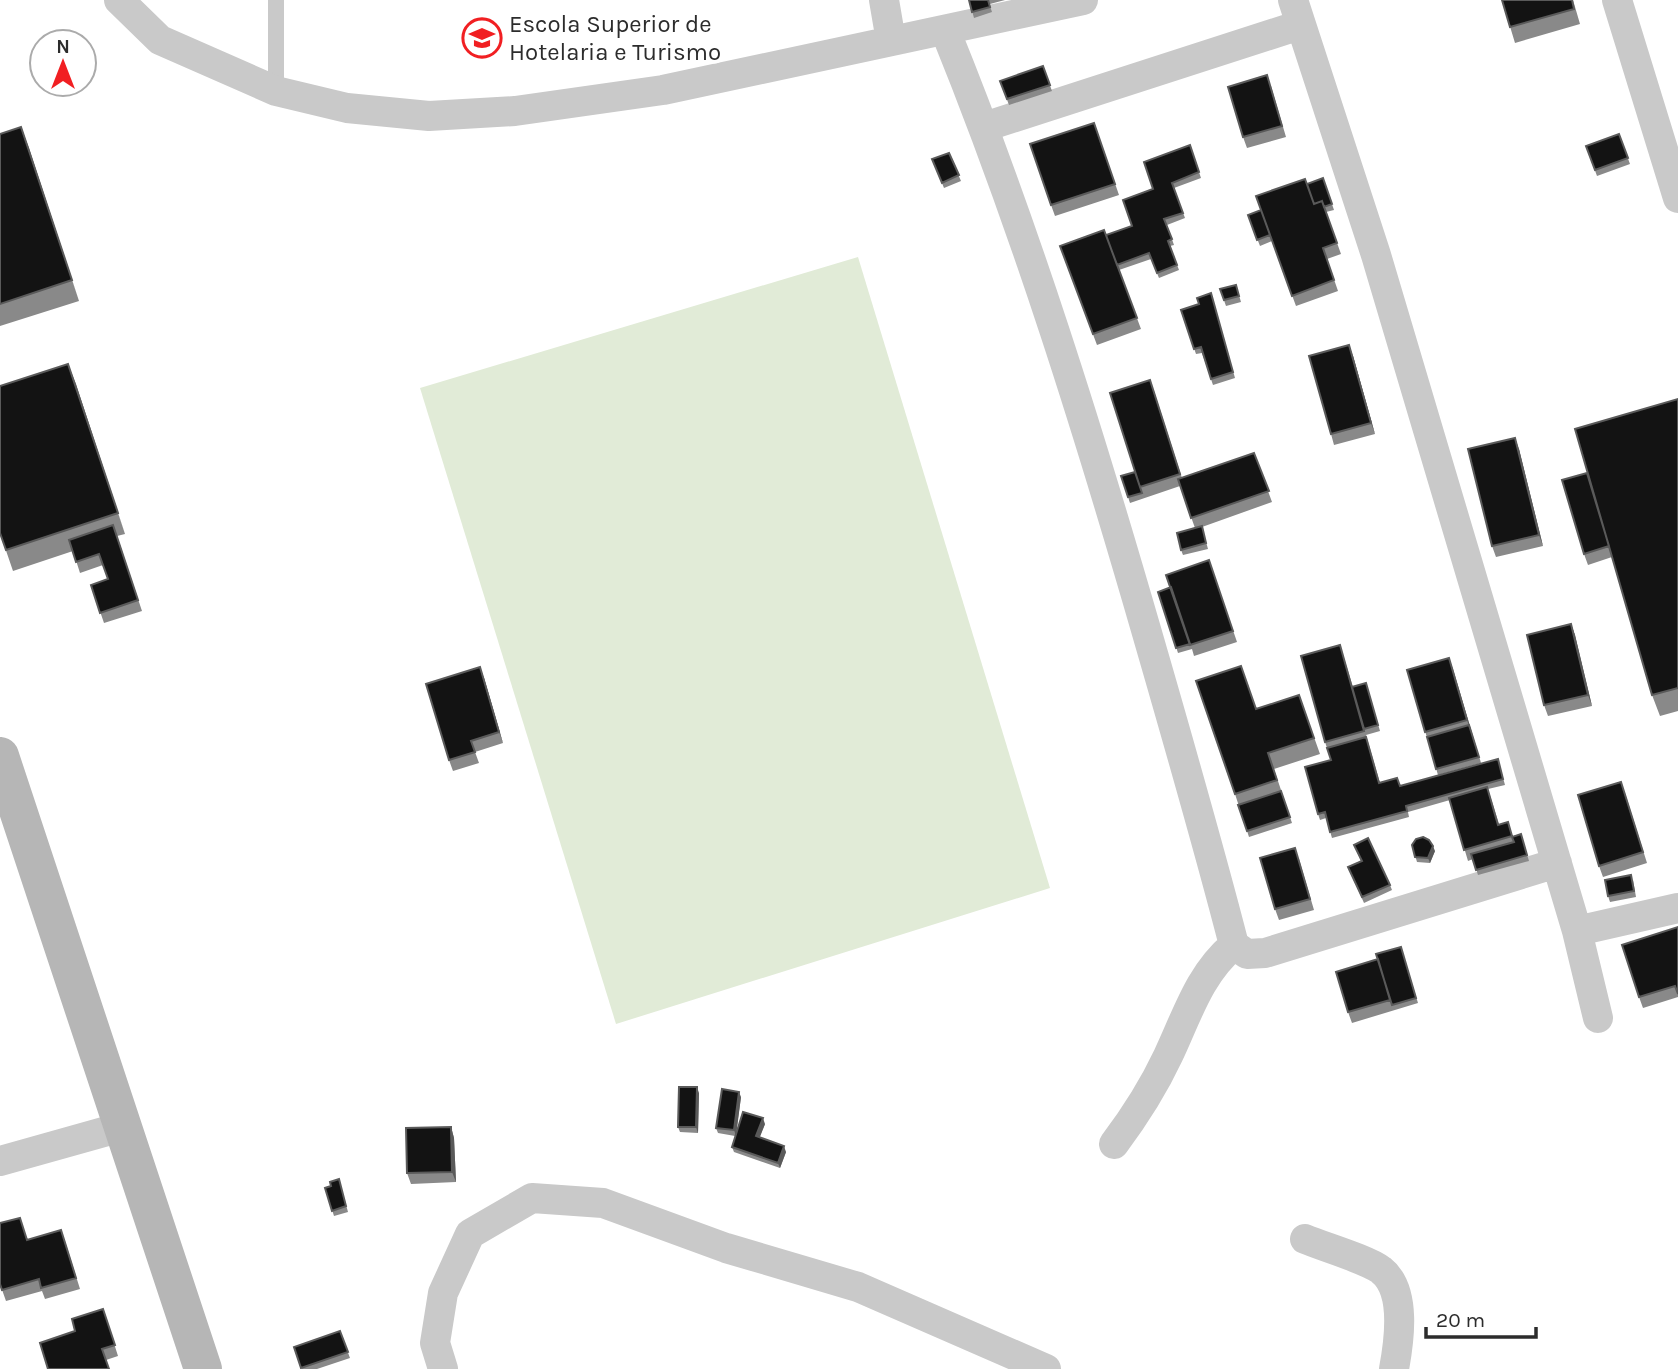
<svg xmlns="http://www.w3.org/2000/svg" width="1678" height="1369" font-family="Karla,sans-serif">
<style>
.green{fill:#e1ebd7}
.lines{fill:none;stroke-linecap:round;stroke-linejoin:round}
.service{stroke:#c9c9c9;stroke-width:16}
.minor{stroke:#c9c9c9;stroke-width:30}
.secondary{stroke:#b6b6b6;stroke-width:38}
.wall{fill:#898989}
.shaded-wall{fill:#5a5a5a}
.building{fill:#131313;stroke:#5a5a5a;stroke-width:2}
.labels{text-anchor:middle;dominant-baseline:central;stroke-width:7;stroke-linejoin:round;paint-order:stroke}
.poi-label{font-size:24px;fill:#2c2c2c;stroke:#fff;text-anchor:start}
</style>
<rect width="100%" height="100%" fill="#fff"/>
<path class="green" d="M858,257L1050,888L616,1024L420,388Z"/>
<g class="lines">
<path class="service" d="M276,0V91"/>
<path class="minor" d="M119,0L160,40L276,91L347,108L429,116L515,111L663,90L1083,0
M884,0L891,41
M1293,0L1376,255L1577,931L1678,908
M1617,0L1678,198
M945,30C1025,227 1088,429 1147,633C1177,737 1207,840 1234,945L1247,954L1265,953L1557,863
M984,127L1300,25
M1577,931L1598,1018
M1114,1144C1135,1116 1153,1088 1168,1056C1187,1016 1199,974 1234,945
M0,1161L125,1126
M1305,1239C1324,1247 1366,1259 1381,1270C1407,1290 1399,1342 1394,1369
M443,1369L435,1343L443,1293L470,1234L532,1198L603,1203L726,1248L858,1287L1046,1369"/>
<path class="secondary" d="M0,756L203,1369"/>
</g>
<path class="wall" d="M969,0H1005L990,4L989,3L992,12L974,18Z
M1502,0H1573L1580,24L1515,43Z
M1043,66L1052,91L1009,105L1000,81Z
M1271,86L1286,137L1247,148L1243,137Z
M1094,123L1119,195L1055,216L1051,205Z
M21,127L79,301L0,326V134Z
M1619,134L1630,164L1597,176L1586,146Z
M1190,145L1201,178L1174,188L1185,218L1167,225L1174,245L1170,246L1179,270L1159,278L1151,259L1119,270L1141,329L1097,345L1060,246L1106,235L1132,226L1153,189Z
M949,153L961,181L944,188L932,159Z
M1323,178L1334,210L1326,212L1341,254L1327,259L1338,291L1296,306L1272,241L1260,246L1248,215L1261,210L1307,184Z
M1236,285L1241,302L1226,306L1220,289Z
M1213,299L1235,378L1213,385L1202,353L1196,354L1181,310Z
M1353,356L1375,434L1334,445L1331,434Z
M68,364L125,534L117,536L142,611L104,623L91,585L108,579L103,565L80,573L73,551L13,571L0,533Z
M1154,391L1182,478L1254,453L1272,502L1202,527L1208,549L1183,555L1181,550L1195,528L1180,486L1130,503L1121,476L1135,472Z
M1678,399V711L1660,716L1652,695L1612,557L1588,565L1584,554L1587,473Z
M1519,449L1543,546L1496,557L1492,546Z
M1209,560L1237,642L1194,656L1192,649L1178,653L1158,592L1171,587Z
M1571,624L1575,635L1592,706L1548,716L1544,705Z
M1340,645L1353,687L1368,689L1380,731L1366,735L1380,783L1400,786L1498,759L1505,785L1488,789L1499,824L1513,836L1521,834L1529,861L1478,875L1473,859L1468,861L1450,800L1408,812L1409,817L1332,838L1326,818L1320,820L1318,814L1331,760L1325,742Z
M1449,658L1481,763L1438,775L1407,670Z
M484,678L503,743L475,752L479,763L453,771L449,760Z
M1299,695L1320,754L1274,769L1292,823L1249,837L1235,794L1256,709Z
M1625,793L1647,863L1603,877L1599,866Z
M1354,845L1390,885L1392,890L1364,903L1348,867L1361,861Z
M1412,845L1435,851L1430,863L1417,862Z
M1299,859L1314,910L1279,920L1275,909Z
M1633,880L1636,897L1610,902L1608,896Z
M1678,927V997L1643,1008L1639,997Z
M1401,947L1418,1003L1352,1023L1348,1012L1378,959Z
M699,1093L698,1133L680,1132L678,1127Z
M741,1097L736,1133L765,1124L759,1138L786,1152L780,1168L734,1152L732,1147L735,1136L718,1133L716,1128Z
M451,1127L454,1138L456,1182L411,1184L407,1173Z
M339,1179L348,1212L334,1216L325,1188L331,1186Z
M28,1239L65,1241L80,1289L45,1299L42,1291L6,1301L0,1284Z
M103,1309L118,1356L106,1360L75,1331Z
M340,1331L350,1358L317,1369H302L294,1347Z"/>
<path class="shaded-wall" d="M21,127L29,148L79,301Z
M1349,345L1353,356L1375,434L1371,423Z
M68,364L76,384L125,534L118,513Z
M1515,438L1519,449L1543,546L1539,535Z
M1571,624L1575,635L1592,706L1588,695Z
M1449,658L1453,669L1481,763L1467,720Z
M480,667L484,678L503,743L499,732Z
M1433,846L1435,851L1430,863L1428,858Z
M697,1087L699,1093L698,1133L696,1127Z
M739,1092L741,1097L736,1136L734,1130Z
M763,1118L765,1124L758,1142L756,1136Z
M451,1127L454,1138L456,1182L452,1172Z
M784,1146L786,1152L780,1168L778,1163Z"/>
<path class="building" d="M969,0H988L990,7L972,12Z
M1502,0H1572L1574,9L1510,27Z
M1043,66L1050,85L1007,99L1000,81Z
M1267,75L1282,126L1243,137L1228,87Z
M1094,123L1115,184L1051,205L1030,144Z
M21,127L72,280L0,304V134Z
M1619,134L1628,158L1595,170L1586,146Z
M1190,145L1199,172L1172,183L1183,213L1164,219L1172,239L1168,241L1177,265L1157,273L1149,253L1117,265L1106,235L1132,226L1123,200L1153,189L1144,162Z
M949,153L959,175L942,183L932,159Z
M1323,178L1332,204L1324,207L1322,201L1314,204L1307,184Z
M1305,179L1314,204L1322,201L1337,243L1323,248L1334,280L1292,296L1256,196Z
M1261,210L1270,235L1257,240L1248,215Z
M1104,230L1137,318L1093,334L1060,246Z
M1236,285L1239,296L1224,300L1220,289Z
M1211,293L1233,372L1211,379L1201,347L1194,349L1181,310L1199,304L1197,298Z
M1349,345L1371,423L1331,434L1309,356Z
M68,364L118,513L6,550L0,533V386Z
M1150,380L1180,474L1140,487L1110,393Z
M1678,399V688L1652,695L1575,429Z
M1515,438L1539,535L1492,546L1468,449Z
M1254,453L1269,491L1191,518L1178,479Z
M1135,472L1142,493L1128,497L1121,476Z
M1587,473L1609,546L1584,554L1562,480Z
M113,525L138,600L100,613L91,585L108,579L99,554L76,562L69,540Z
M1202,526L1206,543L1181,550L1177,533Z
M1209,560L1233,631L1190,645L1166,575Z
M1171,587L1190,644L1176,648L1158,592Z
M1571,624L1588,695L1544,705L1527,635Z
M1340,645L1364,731L1325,742L1301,656Z
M1449,658L1467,720L1425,732L1407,670Z
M1241,666L1256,709L1299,695L1314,738L1268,753L1277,780L1235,794L1196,681Z
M480,667L499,732L471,741L475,752L449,760L426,684Z
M1366,683L1378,725L1364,729L1352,687Z
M1469,725L1479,757L1436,769L1427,737Z
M1366,737L1379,783L1397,778L1400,786L1498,759L1503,779L1406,806L1407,811L1330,832L1325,812L1318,814L1305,767L1331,760L1327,748Z
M1621,782L1643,852L1599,866L1578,795Z
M1487,787L1498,825L1508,822L1512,836L1464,850L1449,798Z
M1281,791L1290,817L1247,831L1238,805Z
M1521,834L1527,855L1476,870L1471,854L1514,842L1512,837Z
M1423,837L1429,840L1433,846L1428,858L1415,857L1412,845L1416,839Z
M1368,838L1390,885L1362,897L1348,867L1362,861L1354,845Z
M1295,848L1310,899L1275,909L1260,858Z
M1631,875L1634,891L1608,896L1605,880Z
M1678,927V994L1675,986L1639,997L1622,945Z
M1401,947L1416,998L1392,1005L1376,954Z
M1378,959L1390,1000L1348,1012L1336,972Z
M679,1087H697L696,1127H678Z
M722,1089L739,1092L734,1130L716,1128Z
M743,1112L763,1118L756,1136L784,1146L778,1163L732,1147Z
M451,1127L452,1172L407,1173L406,1128Z
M339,1179L346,1206L332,1211L325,1188L331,1186L330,1182Z
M20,1218L27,1240L61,1230L76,1278L41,1288L39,1279L2,1290L0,1284V1223Z
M103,1309L115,1345L102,1349L109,1369H48L40,1343L75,1331L72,1319Z
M340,1331L348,1352L301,1368L294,1347Z"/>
<defs>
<g id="university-ring" transform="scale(2.0125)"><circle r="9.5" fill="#fff" stroke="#f11f22" stroke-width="1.5"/><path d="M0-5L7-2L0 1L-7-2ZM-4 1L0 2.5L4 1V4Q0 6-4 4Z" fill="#f11f22"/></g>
</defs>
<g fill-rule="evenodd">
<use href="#university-ring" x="482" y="38"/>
</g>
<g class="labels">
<g class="poi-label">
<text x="509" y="24">Escola Superior de<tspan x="509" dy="28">Hotelaria e Turismo</tspan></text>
</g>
</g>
<g transform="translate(63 63)"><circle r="33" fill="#ffffff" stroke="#ababab" stroke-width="2"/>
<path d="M0-5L12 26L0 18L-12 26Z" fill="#f11f22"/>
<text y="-10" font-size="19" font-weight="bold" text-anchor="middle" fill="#2c2c2c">N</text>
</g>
<path d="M1426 1327v10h110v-10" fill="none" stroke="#2c2c2c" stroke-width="3.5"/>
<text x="1436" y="1327" font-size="21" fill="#2c2c2c" stroke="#ffffff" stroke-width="5" paint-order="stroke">20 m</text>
</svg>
